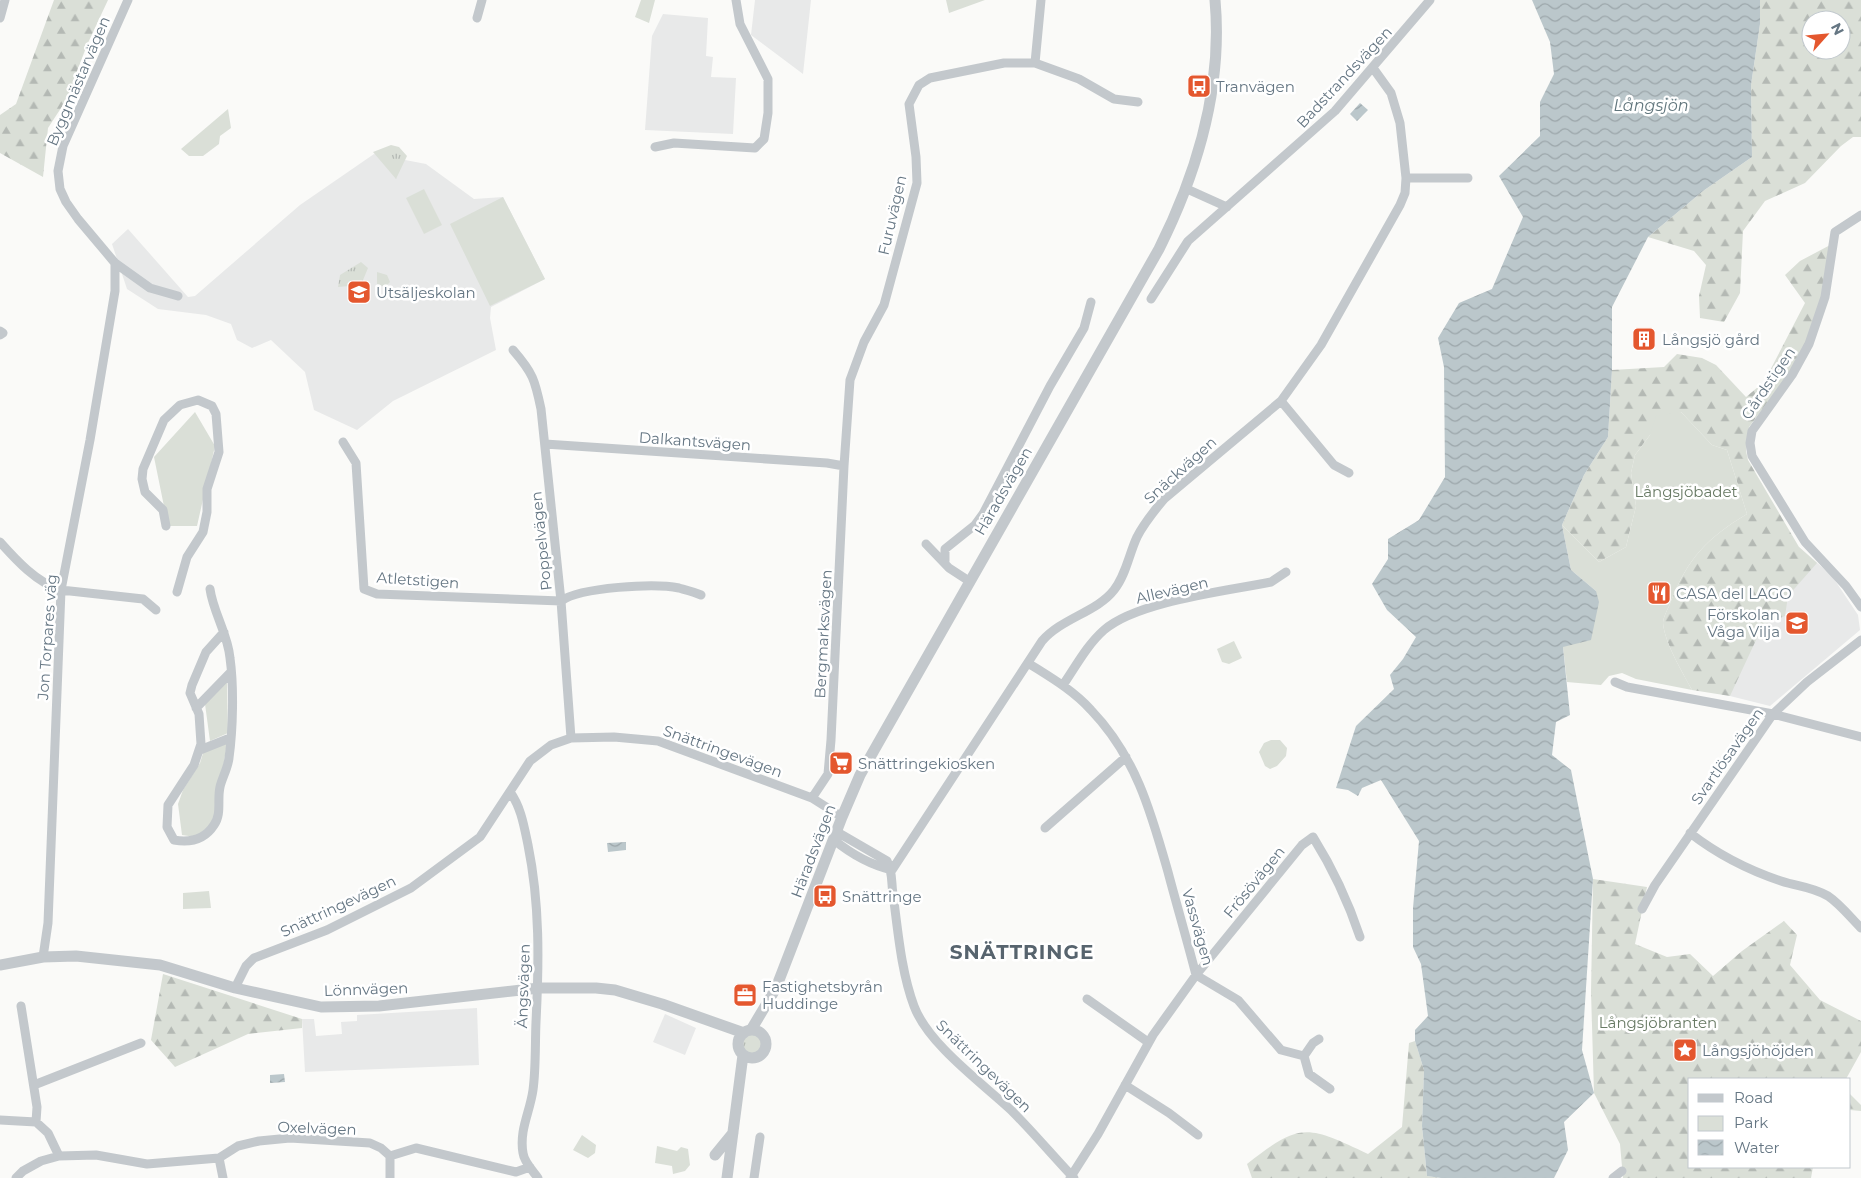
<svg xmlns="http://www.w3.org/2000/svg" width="1861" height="1178" font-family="Montserrat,sans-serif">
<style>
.built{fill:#e8e9e9}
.grass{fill:url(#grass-tufts)}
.forest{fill:url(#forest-firs);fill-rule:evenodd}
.park{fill:#dadfd7}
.water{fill:url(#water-waves)}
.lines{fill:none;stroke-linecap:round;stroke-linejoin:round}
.minor{stroke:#c3c8cc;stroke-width:9}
.tertiary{stroke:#c3c8cc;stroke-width:11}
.labels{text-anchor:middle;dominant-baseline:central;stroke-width:5;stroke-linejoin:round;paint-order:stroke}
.street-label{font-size:15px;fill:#657683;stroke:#fff}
.poi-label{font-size:15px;fill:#657683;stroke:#fff;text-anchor:start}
.park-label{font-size:15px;fill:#687a64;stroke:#fff}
.water-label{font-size:16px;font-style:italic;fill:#60757c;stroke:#fff}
.district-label{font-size:20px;font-weight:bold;letter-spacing:1px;fill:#57646e;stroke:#fff}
</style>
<defs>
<pattern id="grass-tufts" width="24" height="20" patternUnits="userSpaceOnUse" patternTransform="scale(1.25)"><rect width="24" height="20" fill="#dadfd7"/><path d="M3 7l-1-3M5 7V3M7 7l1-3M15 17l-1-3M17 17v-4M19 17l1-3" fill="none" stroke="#b4b9b4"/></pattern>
<pattern id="forest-firs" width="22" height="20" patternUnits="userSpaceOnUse" patternTransform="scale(1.25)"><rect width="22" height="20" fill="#dadfd7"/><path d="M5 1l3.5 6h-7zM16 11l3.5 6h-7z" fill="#b4b9b4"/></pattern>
<pattern id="water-waves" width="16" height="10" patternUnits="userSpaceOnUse" patternTransform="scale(1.25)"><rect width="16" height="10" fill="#bbc7cb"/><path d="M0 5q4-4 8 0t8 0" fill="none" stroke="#9ca6aa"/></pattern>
</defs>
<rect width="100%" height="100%" fill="#fafaf8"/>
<path class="built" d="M755,0H811L803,74L751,35Z
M663,14L708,18L706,56L713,57L711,77L736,78L733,134L645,130L652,36Z
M374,154L426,164L474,199L503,197L545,279L491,307L490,318L496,350L393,401L357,430L314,410L305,372L271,340L252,348L237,340L231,324L206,315L158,309L127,289L112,244L128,229L188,297L195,296L300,205Z
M1799,547L1832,576L1858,615L1860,630L1770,706L1730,696L1725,686Z
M477,1008L479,1065L305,1072L302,1019H314L316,1036L342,1034L341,1022L357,1021V1015Z
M665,1014L696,1028L685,1055L653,1042Z"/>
<path class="grass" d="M391,145L399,147L407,156L396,179L373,152Z
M361,262L368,268L361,285L338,287L340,275Z
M377,272L387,275L390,282L385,287L377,284Z
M742 1044a10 10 0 1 1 20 0a10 10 0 1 1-20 0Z"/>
<path class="forest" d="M54,0H108L87,45L76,74V85L48,128L43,177L0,153V115L16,104Z
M1760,0H1861V137H1853L1841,146L1805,183L1765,201L1743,231L1740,293L1724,322L1700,318L1699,296L1706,265L1694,251L1648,237L1703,191L1752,157L1751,85L1760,24ZM1811,20H1841V50H1811Z
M1834,243L1826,294L1802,357L1749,427L1746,451L1748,460L1799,547L1817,563L1788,596L1785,616L1763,625L1730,696L1692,690C1682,671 1665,644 1663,623C1663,617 1669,607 1671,601C1688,558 1707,538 1747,514L1727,450L1712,445L1681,412L1650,435L1635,455L1631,473L1636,506L1626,547L1599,562L1562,525L1584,475L1608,437L1612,370L1664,367L1677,354L1702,358L1716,365L1746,397L1764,382L1805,303L1785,275L1800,261Z
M1593,879L1647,887L1635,944L1667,957L1690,954L1713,976L1742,951L1784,921L1797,935L1790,965L1820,1000L1861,1021V1052L1846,1079H1690V1167H1813L1811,1178H1623L1620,1144L1594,1093L1591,992Z
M163,974L302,1019V1028L248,1034L175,1067L151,1040Z
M1415,1041L1424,1070L1422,1126L1427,1176L1441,1178H1252L1247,1164C1301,1121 1308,1126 1368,1154L1402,1127L1409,1043Z
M1850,1094L1861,1105V1111L1850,1110Z"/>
<path class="park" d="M641,0H655L649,23L635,17Z
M946,0H985L949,13Z
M228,109L231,128L220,136L219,144L203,156H189L181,149Z
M424,189L442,225L424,234L406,198Z
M503,197L545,279L490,306L450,224Z
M195,412L215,446L197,526H168L154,457Z
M1681,412L1712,445L1727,450L1747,514C1707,538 1688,558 1671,601C1669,607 1663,617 1663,623C1665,644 1682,671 1692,690L1636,679L1622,673L1609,676L1601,685L1567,682L1563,647L1596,591L1571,570L1562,525L1599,562L1626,547L1636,506L1631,473L1635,455L1650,435L1656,416Z
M1234,641L1242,658L1229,664L1222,662L1217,649Z
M227,681L228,733L210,741L205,704Z
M1271,740H1280L1287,748L1286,756L1277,766L1270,769L1265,766L1259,752L1264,743Z
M227,742L217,810L212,824L195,837L182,835L178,804L183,790L200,763L204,750Z
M209,891L211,908L183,909V893Z
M582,1135L596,1145L595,1153L588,1158L573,1150Z
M657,1146L677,1151L681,1147L688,1149L690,1165L685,1171L673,1174L672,1166L655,1163Z"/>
<path class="water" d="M1532,0H1760V24L1751,85L1752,157L1703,191L1648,237L1612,307V370L1608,437L1584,475L1562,525L1571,570L1596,591L1599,602L1591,640L1563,647L1570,715L1556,722L1552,755L1571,770L1593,879L1582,1050L1594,1093L1564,1122L1568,1150L1554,1178H1441L1427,1176L1422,1126L1424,1070L1415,1041V1030L1428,1016L1421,964L1413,947V908L1419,841L1381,780L1362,788L1358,796L1348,790L1336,788L1356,726L1394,689L1390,675L1403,659L1416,637L1387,610L1372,584L1388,559V539L1419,520L1445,477L1444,367L1438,338L1459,303L1492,289L1523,217L1499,176L1540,136V102L1554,74L1550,42Z
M1360,103L1368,110L1357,121L1350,114Z
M626,842V850L608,852L607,843Z
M284,1074L285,1082L270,1083V1075Z"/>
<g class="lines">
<path class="minor" d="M128,0L63,146L58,171L60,189L66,202L78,219L115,263L150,288L178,296
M0,18L5,0
M477,18L482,0
M1035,63L1079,79L1114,99L1138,102
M655,147L674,143L755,148L764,139L768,113V79L740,24L736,0
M1406,178H1468
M1187,189L1227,207
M1861,215L1835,232L1825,297L1809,344L1792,375L1752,431L1750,443L1752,456L1805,542L1846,586L1861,607
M1151,299L1188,241L1335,111L1430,0
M0,331L3,333L0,335
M513,350C533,373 535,380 541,409L561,601L571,738
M1281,401L1334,465L1349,473
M343,442L356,463L364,589L377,594L561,601C581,587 655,583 679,588C686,590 694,592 701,595
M545,444L827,463L844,466
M166,526L163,510L145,492L142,479L143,469L164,420L180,405L198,400L212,406L216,414L219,452L207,489V512L203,532L187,557L177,592
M0,542C16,560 37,583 61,590L143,599L156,610
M926,544L949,568L969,581
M945,561V549L975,525L983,514L1050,386L1084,328L1091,302
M210,589C213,612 228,634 230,658C234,687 233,729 229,758C228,768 222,778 220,787C217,800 222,814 214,825C205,839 191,843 174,840L167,827L168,805L194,765L201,744L199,714L190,693L192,685L206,652L224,632
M1028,663C1050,677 1073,690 1091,710C1136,757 1151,812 1168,872C1177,906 1187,940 1196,975L1238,1000L1281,1050L1304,1056L1309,1074L1330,1089
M1615,682L1627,687L1773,714L1861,737
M1063,685C1076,666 1087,645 1104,630C1137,601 1227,591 1271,582L1286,572
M196,708L231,672
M200,750L230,738
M510,792C521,807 524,826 528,845C540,904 539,962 536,1022C535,1044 536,1068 533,1090C530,1112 519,1130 523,1153C524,1162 533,1171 538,1178
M812,798L828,774L831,740L844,466L850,380L864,342L884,305L917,183L916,157L909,104L919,85L930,78L1004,63H1035L1041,0
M1045,828L1126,757
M837,832L887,861C893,872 891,882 893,894C898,931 901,971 914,1006C928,1044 982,1083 1012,1111C1034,1133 1053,1156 1074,1178
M1690,833C1717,854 1748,870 1781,881C1799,887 1810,886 1828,896C1840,904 1851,918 1861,928
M834,840C850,853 871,865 892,870
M892,870L1042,641C1062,618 1097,612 1114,590C1126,575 1129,554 1137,537C1144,523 1154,511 1164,499L1281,401L1321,345L1400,205L1405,193L1406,178L1400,123L1391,93L1373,68
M1642,909L1655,885L1773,714L1807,682L1861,640
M43,957L48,923L61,590L90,440L115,291V263
M235,988L246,966L254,958L327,930L411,888L480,837L530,761L551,745L571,738L614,737L658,741L812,798L842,817
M1087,999L1148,1042
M21,1006L37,1107L36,1122
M1304,1056L1313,1043L1319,1039
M34,1085L141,1043
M1125,1085L1169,1113L1198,1135
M0,1120L36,1122L48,1133L59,1156
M390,1156V1178
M219,1158L223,1178
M16,1178L23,1171L41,1161L59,1156L96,1155L147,1164L219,1158L238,1146L259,1141L290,1138L370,1143L381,1148L390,1156L416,1148L516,1172L530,1167
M754,1178L760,1137
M1070,1178L1098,1134L1153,1035L1196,975L1302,845L1313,837C1333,869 1348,901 1360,937
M1613,1178L1622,1171"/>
<path class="tertiary" d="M0,965L43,957L76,956L160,965L235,988L321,1007L379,1006L539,988H596L615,990L662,1004L744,1033
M751,1030L776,988L842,817L860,775L1159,249C1198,171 1223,88 1215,0
M738 1044a14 14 0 1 1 28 0a14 14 0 1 1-28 0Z
M715,1155L733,1133
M727,1178L743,1055"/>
</g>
<defs>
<g id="bus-square" transform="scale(1.25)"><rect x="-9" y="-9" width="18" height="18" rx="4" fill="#e4572e" stroke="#fff"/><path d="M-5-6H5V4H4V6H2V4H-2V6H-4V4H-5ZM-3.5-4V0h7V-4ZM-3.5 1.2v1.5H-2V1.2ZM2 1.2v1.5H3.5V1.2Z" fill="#fff"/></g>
<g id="school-square" transform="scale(1.25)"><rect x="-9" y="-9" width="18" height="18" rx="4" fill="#e4572e" stroke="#fff"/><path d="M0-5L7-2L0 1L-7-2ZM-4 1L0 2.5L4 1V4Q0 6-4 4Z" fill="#fff"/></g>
<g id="building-square" transform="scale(1.25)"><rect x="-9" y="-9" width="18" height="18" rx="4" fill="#e4572e" stroke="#fff"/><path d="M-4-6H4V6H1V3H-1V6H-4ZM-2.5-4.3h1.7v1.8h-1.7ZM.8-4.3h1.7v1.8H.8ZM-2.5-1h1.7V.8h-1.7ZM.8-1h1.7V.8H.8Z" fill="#fff"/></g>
<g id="restaurant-square" transform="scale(1.25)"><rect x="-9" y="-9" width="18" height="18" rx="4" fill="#e4572e" stroke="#fff"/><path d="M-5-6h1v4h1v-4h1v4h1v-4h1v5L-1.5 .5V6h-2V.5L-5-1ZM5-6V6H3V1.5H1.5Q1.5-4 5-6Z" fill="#fff"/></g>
<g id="supermarket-square" transform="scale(1.25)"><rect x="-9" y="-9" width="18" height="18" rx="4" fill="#e4572e" stroke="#fff"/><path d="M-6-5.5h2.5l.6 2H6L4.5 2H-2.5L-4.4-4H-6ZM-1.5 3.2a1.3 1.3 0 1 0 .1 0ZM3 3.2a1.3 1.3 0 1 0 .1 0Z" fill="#fff"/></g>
<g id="office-square" transform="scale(1.25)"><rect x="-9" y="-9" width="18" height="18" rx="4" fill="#e4572e" stroke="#fff"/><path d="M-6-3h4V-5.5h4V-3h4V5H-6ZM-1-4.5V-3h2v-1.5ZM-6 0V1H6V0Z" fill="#fff"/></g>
<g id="sight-square" transform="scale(1.25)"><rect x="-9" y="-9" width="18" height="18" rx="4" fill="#e4572e" stroke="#fff"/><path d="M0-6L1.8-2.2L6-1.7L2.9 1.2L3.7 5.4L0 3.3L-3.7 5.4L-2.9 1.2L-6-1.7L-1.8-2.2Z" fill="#fff"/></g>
</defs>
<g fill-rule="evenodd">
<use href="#bus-square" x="1199" y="86"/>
<use href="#school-square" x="359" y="292"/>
<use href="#building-square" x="1644" y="339"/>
<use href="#restaurant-square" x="1659" y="593"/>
<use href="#school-square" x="1797" y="623"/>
<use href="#supermarket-square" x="841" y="763"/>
<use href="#bus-square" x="825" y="896"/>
<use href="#office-square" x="745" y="995"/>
<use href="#sight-square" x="1685" y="1050"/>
</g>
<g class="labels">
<g class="street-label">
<text transform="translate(1344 77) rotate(-47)">Badstrandsvägen</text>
<text transform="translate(78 81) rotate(-67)">Byggmästarvägen</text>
<text transform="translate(892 215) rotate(-77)">Furuvägen</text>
<text transform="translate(1768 383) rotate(-56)">Gårdstigen</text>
<text transform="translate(695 441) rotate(4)">Dalkantsvägen</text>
<text transform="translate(1180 470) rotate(-42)">Snäckvägen</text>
<text transform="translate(1003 491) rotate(-60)">Häradsvägen</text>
<text transform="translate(541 541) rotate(-96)">Poppelvägen</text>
<text transform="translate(418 580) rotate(4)">Atletstigen</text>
<text transform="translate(1172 590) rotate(-13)">Allevägen</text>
<text transform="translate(823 634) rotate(-87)">Bergmarksvägen</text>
<text transform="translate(47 637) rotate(-86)">Jon Torpares väg</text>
<text transform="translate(723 751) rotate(20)">Snättringevägen</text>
<text transform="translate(1727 756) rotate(-55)">Svartlösavägen</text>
<text transform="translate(813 851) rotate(-69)">Häradsvägen</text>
<text transform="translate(1254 882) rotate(-51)">Frösövägen</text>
<text transform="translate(338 906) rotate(-25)">Snättringevägen</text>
<text transform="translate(1198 927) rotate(74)">Vassvägen</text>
<text transform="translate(523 986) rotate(-88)">Ängsvägen</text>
<text transform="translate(366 989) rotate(-2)">Lönnvägen</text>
<text transform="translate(984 1066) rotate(44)">Snättringevägen</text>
<text transform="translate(317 1128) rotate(2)">Oxelvägen</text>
</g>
<g class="poi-label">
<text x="1216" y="86">Tranvägen</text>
<text x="376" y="292">Utsäljeskolan</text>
<text x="1662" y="339">Långsjö gård</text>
<text x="1676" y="593">CASA del LAGO</text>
<text x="1780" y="614" text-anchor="end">Förskolan<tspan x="1780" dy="17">Våga Vilja</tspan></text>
<text x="858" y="763">Snättringekiosken</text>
<text x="842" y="896">Snättringe</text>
<text x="762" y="986">Fastighetsbyrån<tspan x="762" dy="17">Huddinge</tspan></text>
<text x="1702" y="1050">Långsjöhöjden</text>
</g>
<g class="park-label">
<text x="1686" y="491">Långsjöbadet</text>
<text x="1658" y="1022">Långsjöbranten</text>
</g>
<g class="water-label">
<text x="1651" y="105">Långsjön</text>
</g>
<g class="district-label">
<text x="1022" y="952">SNÄTTRINGE</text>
</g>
</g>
<rect x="1688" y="1078" width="162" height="90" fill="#ffffff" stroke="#c1c8cd"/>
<rect x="1698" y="1094" width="25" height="8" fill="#c3c8cc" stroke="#c1c8cd"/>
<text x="1734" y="1103" font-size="15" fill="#657683">Road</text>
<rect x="1698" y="1116" width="25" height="15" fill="#dadfd7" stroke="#c1c8cd"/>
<text x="1734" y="1128" font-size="15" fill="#657683">Park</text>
<rect x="1698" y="1140" width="25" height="15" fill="url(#water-waves)" stroke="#c1c8cd"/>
<text x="1734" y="1153" font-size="15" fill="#657683">Water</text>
<g transform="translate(1826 35) rotate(63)"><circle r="24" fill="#ffffff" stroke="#c1c8cd"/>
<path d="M0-4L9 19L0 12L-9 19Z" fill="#e4572e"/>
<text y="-8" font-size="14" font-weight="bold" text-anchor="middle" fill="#657683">N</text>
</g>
</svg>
